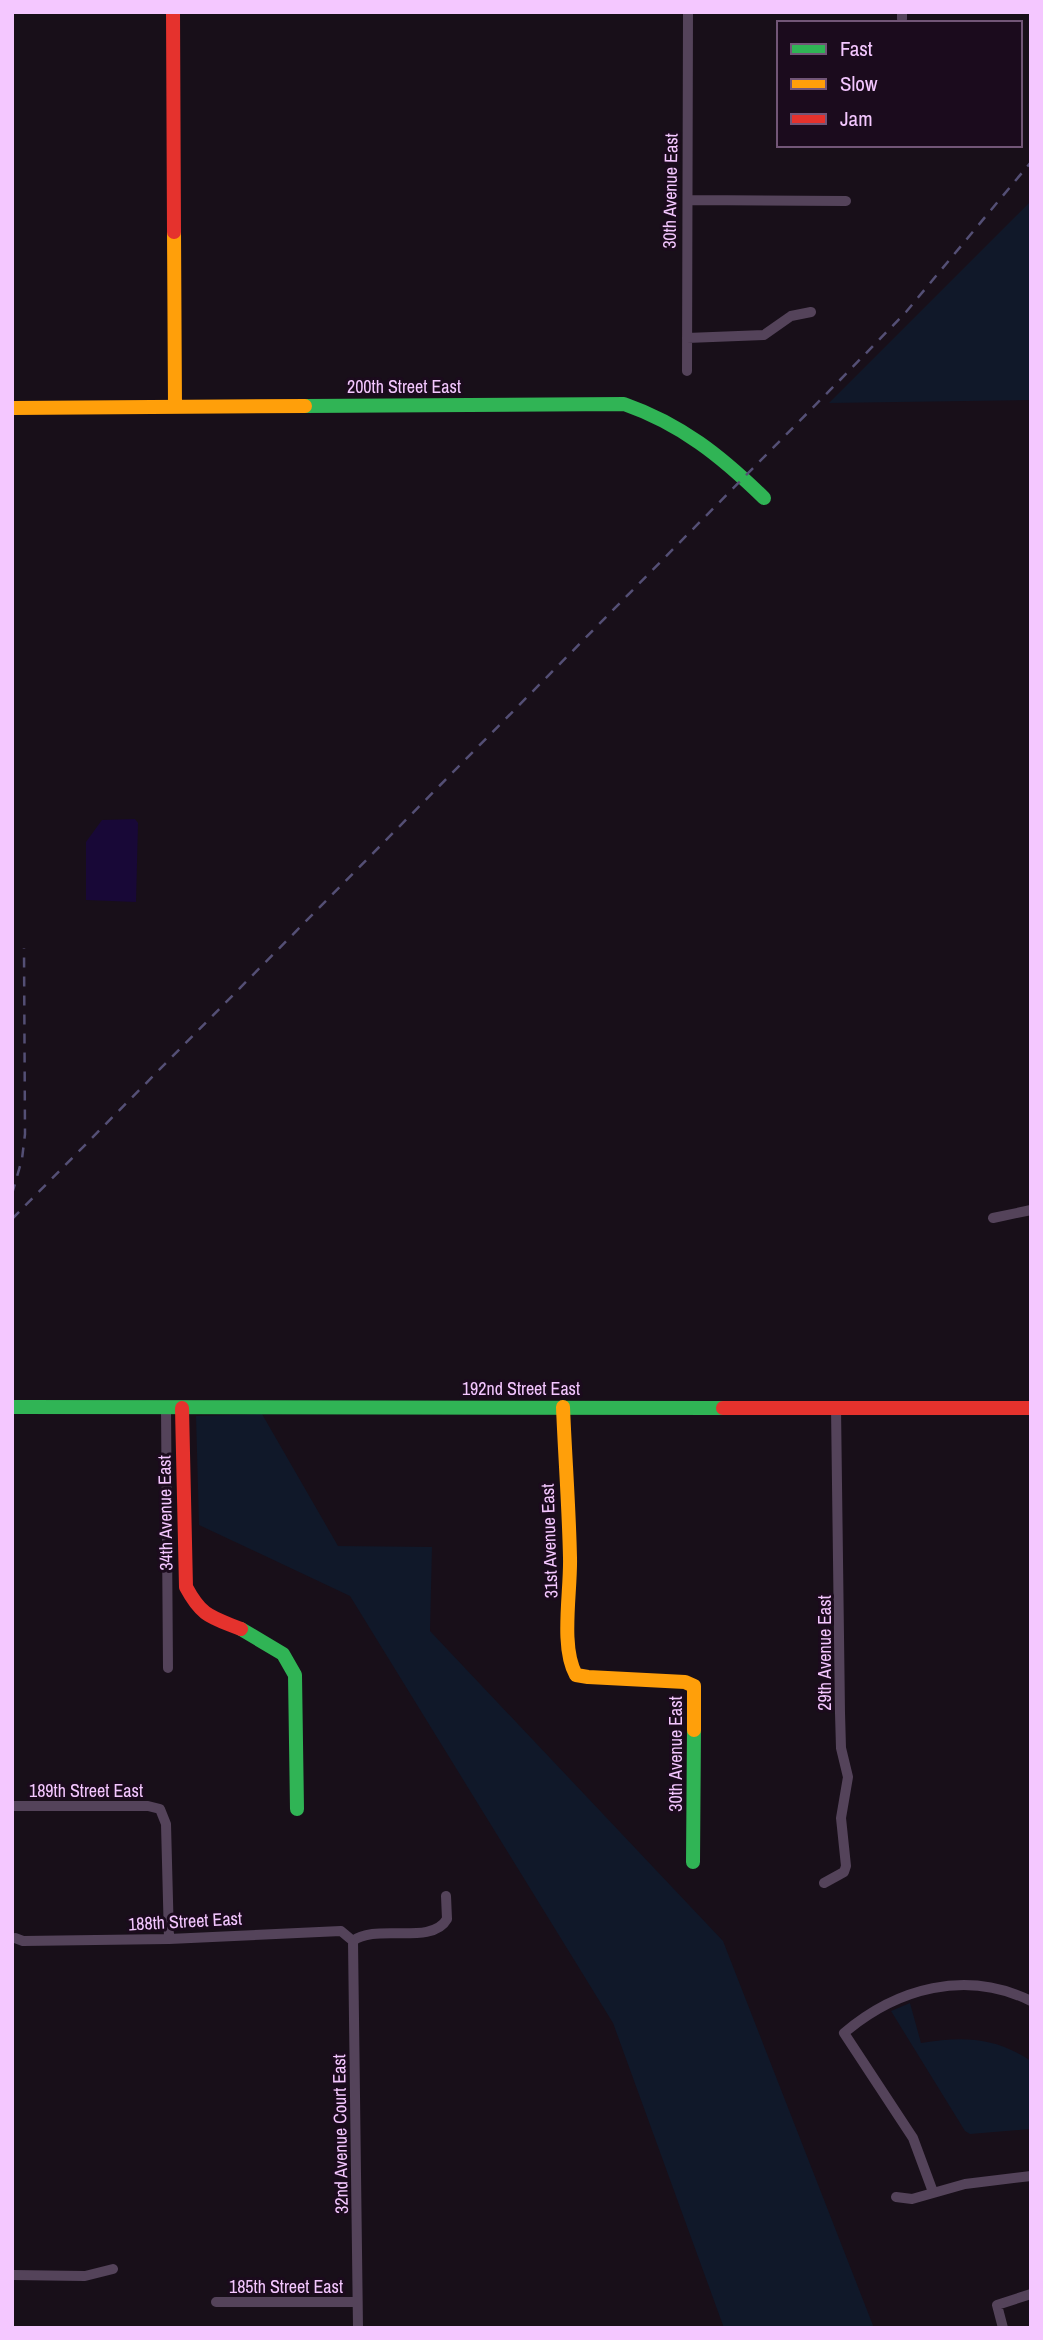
<svg xmlns="http://www.w3.org/2000/svg" width="1043" height="2340" font-family="'Archivo Narrow',sans-serif">
<style>
.green{fill:#101829}
.water{fill:#180837}
.lines{fill:none;stroke-linecap:round;stroke-linejoin:round}
.street{stroke:#54435a;stroke-width:10}
.fast{stroke:#30b455;stroke-width:14}
.slow{stroke:#ff9f0a;stroke-width:14}
.jam{stroke:#e5322d;stroke-width:14}
.rail{stroke:#544f75;stroke-width:2.5;stroke-dasharray:10 9;stroke-linecap:butt}
.labels{text-anchor:middle;dominant-baseline:central;stroke-width:6;stroke-linejoin:round;paint-order:stroke}
.street-label{font-size:18px;fill:#f4c7ff;stroke:#1b0b1d}
</style>
<rect width="100%" height="100%" fill="#180f19"/>
<path class="green" d="M1031,201V400L829,403Z
M262,1414L338,1546L432,1547L430,1631L723,1941L874,2328H724L613,2023L350,1596L199,1525L196,1416Z
M910,2003L921,2043C963,2036 995,2037 1031,2061V2129L970,2134L965,2131L891,2011Z"/>
<path class="water" d="M135,819L138,823L136,902L86,900V842L102,820Z"/>
<g class="lines">
<path class="street" d="M902,12V19
M689,200L846,201
M687,338L764,335L791,316L811,312
M687,371L688,12
M993,1218L1031,1210
M166,1408L168,1668
M12,1806H148L160,1809L166,1824L169,1939
M824,1883L844,1872L846,1866L841,1818L848,1777L841,1748L840,1713L836,1407
M15,1938L23,1941L169,1939L341,1931L353,1941
M353,1941L358,2328
M353,1941C375,1923 432,1946 447,1919L446,1896
M933,2192L913,2138L844,2033C897,1988 966,1969 1031,2001
M896,2197L912,2199L965,2184L1031,2176
M12,2275L85,2276L113,2269
M216,2302H357
M1003,2328L997,2305L1031,2294"/>
<path class="fast" d="M305,406L624,404C681,424 721,456 764,498
M12,1407L723,1408
M241,1629L283,1654L295,1675L297,1809
M693,1862L694,1730"/>
<path class="slow" d="M174,232L175,406
M12,408L305,406
M563,1407C565,1457 569,1508 570,1558C571,1591 560,1647 576,1675L588,1677L685,1682L694,1686V1730"/>
<path class="jam" d="M173,12L174,232
M182,1408L186,1587C202,1617 211,1617 241,1629
M723,1408H1031"/>
<path class="rail" d="M12,1194L22,1159L25,1134L24,948
M12,1219L840,380L906,312L1031,162"/>
</g>
<g class="labels">
<g class="street-label">
<text transform="translate(670 191) rotate(-89)">30th Avenue East</text>
<text x="404" y="386">200th Street East</text>
<text x="521" y="1388">192nd Street East</text>
<text transform="translate(165 1513) rotate(-91)">34th Avenue East</text>
<text transform="translate(549 1541) rotate(-92)">31st Avenue East</text>
<text transform="translate(824 1653) rotate(-90)">29th Avenue East</text>
<text transform="translate(675 1754) rotate(-90)">30th Avenue East</text>
<text x="86" y="1790">189th Street East</text>
<text transform="translate(185 1921) rotate(-3)">188th Street East</text>
<text transform="translate(340 2134) rotate(-91)">32nd Avenue Court East</text>
<text x="286" y="2286">185th Street East</text>
</g>
</g>
<rect width="1043" height="2340" fill="none" stroke="#f4c7ff" stroke-width="28"/>
<rect x="777" y="21" width="245" height="126" fill="#1b0b1d" stroke="#725677" stroke-width="2"/>
<rect x="791" y="44" width="35" height="10" fill="#30b455" stroke="#725677" stroke-width="2"/>
<text x="840" y="56" font-size="21" fill="#f4c7ff">Fast</text>
<rect x="791" y="79" width="35" height="10" fill="#ff9f0a" stroke="#725677" stroke-width="2"/>
<text x="840" y="91" font-size="21" fill="#f4c7ff">Slow</text>
<rect x="791" y="114" width="35" height="10" fill="#e5322d" stroke="#725677" stroke-width="2"/>
<text x="840" y="126" font-size="21" fill="#f4c7ff">Jam</text>
</svg>
